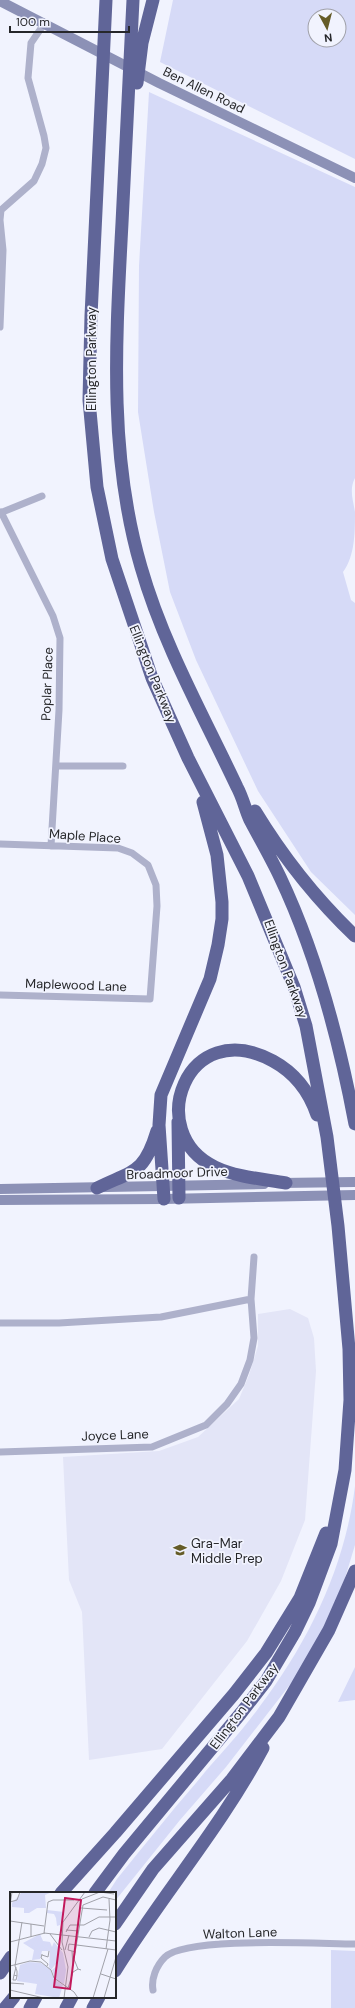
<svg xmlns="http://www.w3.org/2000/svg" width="355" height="2008" font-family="'DM Sans',sans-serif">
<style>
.built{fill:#e3e5f7}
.green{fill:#d6daf7;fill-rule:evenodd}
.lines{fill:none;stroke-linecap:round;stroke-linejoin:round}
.street{stroke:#aeb1cb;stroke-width:7}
.secondary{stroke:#8c91b6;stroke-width:10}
.highway{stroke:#606598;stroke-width:13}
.labels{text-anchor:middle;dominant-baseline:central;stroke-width:3.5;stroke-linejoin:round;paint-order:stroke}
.street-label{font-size:13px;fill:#26272a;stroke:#f1f3fe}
.poi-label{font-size:13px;fill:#26272a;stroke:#f1f3fe;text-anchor:start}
.inset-road{fill:none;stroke:#a0a1a9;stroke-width:1}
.view{fill:#c2185b;fill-opacity:0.15;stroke:#c2185b;stroke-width:2}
.inset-edge{fill:none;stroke:#26272a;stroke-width:2}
</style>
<rect width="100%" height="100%" fill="#f1f3fe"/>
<path class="built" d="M290,1309L308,1318L314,1338L316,1371L305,1520L281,1581L247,1641L162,1749L89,1760L82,1612L69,1580L63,1457L159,1451L198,1437L239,1399L249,1375L258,1346V1314Z"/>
<path class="green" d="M173,0H355V159L160,62ZM315,16H339V40H315Z
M149,92L355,187V478C349,489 353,500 355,512C355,532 355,556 343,572L351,600L355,603V915L311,872L258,791L196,660L170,592L154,512L138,412L139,266Z
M355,1486V1545L345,1578L324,1628L299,1673L226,1767L180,1820L115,1901V1893H108L117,1879C143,1847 169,1814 196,1783C217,1757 241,1733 260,1706C309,1641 345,1567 355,1486Z
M355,1667V1700L338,1702Z
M331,1950L355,1951V2008H331Z"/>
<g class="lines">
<path class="street" d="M0,327L3,250L0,220L1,210L34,181L42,164L46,148L44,136L28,78L31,43L44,24
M1,512L53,616L60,638L59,710L51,846
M0,513L42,496
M56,766H123
M0,844L118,848L132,853L148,865L156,885L157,906L150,999L0,995
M0,1323H59L161,1317L251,1299
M0,1452L152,1447L206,1425L227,1404L241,1384L250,1360L254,1338L251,1299L254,1257
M153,1990C151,1979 156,1966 165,1957C187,1936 320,1944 355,1944"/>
<path class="secondary" d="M0,1L159,83L355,178
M280,1183L355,1182
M0,1189L264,1184
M0,1200L164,1199L355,1195"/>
<path class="highway" d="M133,0C129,74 126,149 122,223C116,338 108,454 141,567C163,644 203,715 237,787C243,798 245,809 250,820C260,839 271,858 280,877C317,955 339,1039 355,1124
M137,83L142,43L153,0
M255,811C283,857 316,899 355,936
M178,1122L179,1198
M286,1183C263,1179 236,1177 215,1167C143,1133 186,1014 273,1061C295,1073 309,1091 317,1115
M97,1188C134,1170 144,1174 157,1131
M164,1199L159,1125L161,1095L210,979L218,945L222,919V902L217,855L203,802
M61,1893L115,1833L234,1694L266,1653L300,1598L326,1533
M95,1893L124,1854L241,1713L266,1681L295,1632L309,1603L331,1544L345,1470L350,1400L349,1349L338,1226L327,1137L306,1026L294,987L248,876L188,758L152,678L112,559L97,487L89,400L91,316L106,0
M115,1924L153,1869L232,1779L279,1717L329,1630L355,1571
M115,1971C162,1895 221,1827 263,1748
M0,1973L11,1957
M5,2008L14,1997
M30,2008L36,1997
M66,2008L72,1997
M93,2008L99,1997"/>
</g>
<defs>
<g id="school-bare" transform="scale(1.08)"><path d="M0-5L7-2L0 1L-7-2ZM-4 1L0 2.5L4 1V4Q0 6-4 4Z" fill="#655c28" stroke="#f1f3fe" stroke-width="2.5" paint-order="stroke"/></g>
</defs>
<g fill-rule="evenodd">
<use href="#school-bare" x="180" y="1550"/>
</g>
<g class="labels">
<g class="street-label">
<text transform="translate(204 90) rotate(26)">Ben Allen Road</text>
<text transform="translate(91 359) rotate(-90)">Ellington Parkway</text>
<text transform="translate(153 674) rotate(68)">Ellington Parkway</text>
<text transform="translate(47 684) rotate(-88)">Poplar Place</text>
<text transform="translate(85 836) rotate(4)">Maple Place</text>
<text transform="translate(286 969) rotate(70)">Ellington Parkway</text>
<text transform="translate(76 985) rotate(2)">Maplewood Lane</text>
<text transform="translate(177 1173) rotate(-2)">Broadmoor Drive</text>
<text transform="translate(115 1435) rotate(-2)">Joyce Lane</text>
<text transform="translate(244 1706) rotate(-53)">Ellington Parkway</text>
<text transform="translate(240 1933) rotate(-2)">Walton Lane</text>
</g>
<g class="poi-label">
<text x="191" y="1543">Gra-Mar<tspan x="191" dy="15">Middle Prep</tspan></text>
</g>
</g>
<g transform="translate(10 1892)">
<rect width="106" height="106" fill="#f1f3fe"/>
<path d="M12,0H42L35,3L36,16H27L19,21H14V16L2,15V11ZM37,18L54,20L50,33L47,34L46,26L44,22L37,21ZM30,42L33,49L40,50L42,55L44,50L53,61L56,78L54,92L45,87L42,78L47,74L48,69L41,78L39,75L40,59H32L30,67L22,68L24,58L13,51ZM19,70L31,71L40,77L44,87L53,93L49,106L25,102L27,92L7,89L10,73Z" fill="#d6daf7"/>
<path class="inset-road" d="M72,7L90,0L104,2M0,10L7,8L10,0M0,13L2,0M71,16L97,18M0,29L34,34M21,32V45M56,38L69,39M56,40L60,33H74L89,25H106M34,41L38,10L43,8H64M34,41L106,49M40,42L52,58M79,45L82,39L89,36L106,40M0,50L35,41M96,57L100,28L99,7M55,58L59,43M62,59L63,74M66,60L58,58L59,52L106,58M32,62L31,66L38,72L37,74M32,63L38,65L39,59M0,74L20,69L31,70L41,78L44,86L64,100L68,106M5,74L12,30M5,74L7,79V84L4,83L6,75M68,77L64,67L73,13L93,5L106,8M91,82L106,87M4,83L3,88H6L7,84M0,91L14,92M58,96L63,80L68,77L71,78M0,98L34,106M54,106L58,75L52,50L53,30L75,0M83,106L98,57M94,106L106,65"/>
<path class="view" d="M55,6L71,8L60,97L44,95Z"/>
<rect width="106" height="106" class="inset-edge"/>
</g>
<g transform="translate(327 28) rotate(173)"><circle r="19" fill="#f1f3fe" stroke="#a0a1a9"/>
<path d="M0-3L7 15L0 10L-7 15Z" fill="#655c28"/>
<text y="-6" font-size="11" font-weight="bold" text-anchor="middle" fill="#26272a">N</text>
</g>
<path d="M10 26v6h119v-6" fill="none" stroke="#26272a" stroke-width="2"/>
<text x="16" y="26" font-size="12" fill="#26272a" stroke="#f1f3fe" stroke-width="3" paint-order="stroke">100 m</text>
</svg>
